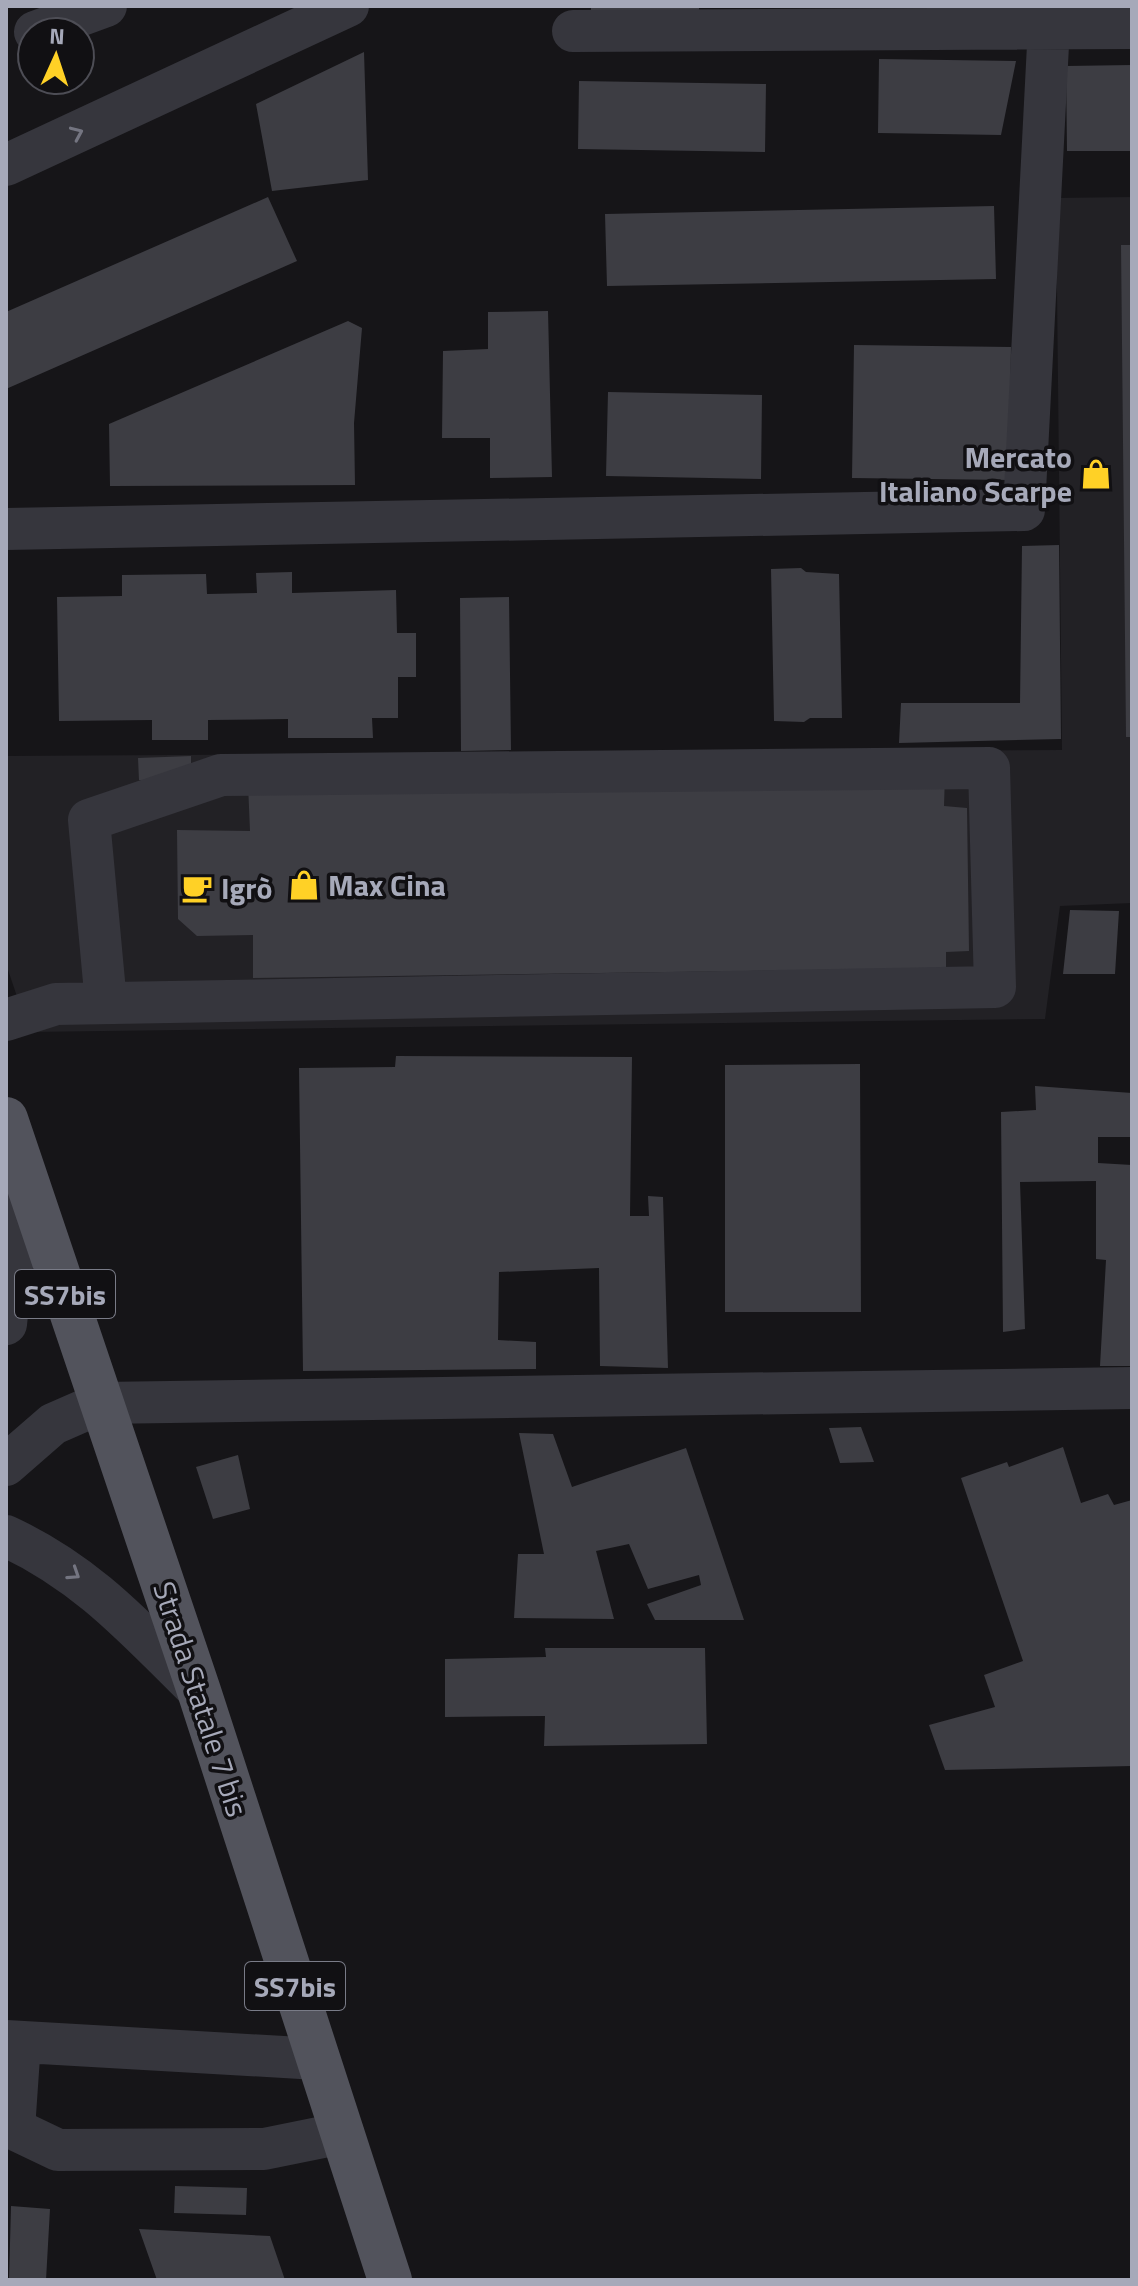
<svg xmlns="http://www.w3.org/2000/svg" width="1138" height="2286" font-family="'Titillium Web',sans-serif">
<style>
.built{fill:#222125}
.building{fill:#3d3d43}
.lines{fill:none;stroke-linecap:round;stroke-linejoin:round}
.minor{stroke:#36363d;stroke-width:42}
.major{stroke:#52535c;stroke-width:44}
.oneway{stroke:#747581}
.labels{text-anchor:middle;dominant-baseline:central;stroke-width:7;stroke-linejoin:round;paint-order:stroke}
.shield{fill:#111013;stroke:#797b87;stroke-width:2}
.shield-label{font-size:28px;font-weight:bold;fill:#a6a9b9}
.poi-label{font-size:30px;font-weight:bold;fill:#a6a9b9;stroke:#111013;text-anchor:start}
.street-label{font-size:30px;fill:#a6a9b9;stroke:#111013}
</style>
<rect width="100%" height="100%" fill="#161518"/>
<path class="built" d="M1132,197V903L1060,906L1045,1019L29,1032L6,964V756L1062,750L1056,198Z"/>
<path class="building" d="M591,6H699V15L591,13Z
M364,52L368,180L272,191L256,104Z
M879,59L1016,61L1001,135L878,133Z
M1132,65V151H1067L1066,66Z
M579,81L766,84L765,152L578,149Z
M268,197L297,261L6,389V312Z
M994,206L996,279L607,286L605,214Z
M1121,245H1132V737H1126Z
M548,311L552,477L490,478V438H442L443,351L488,349V312Z
M348,321L362,328L354,423L355,485L110,486L109,424Z
M854,345L1011,347L1009,480L852,478Z
M608,392L762,395L761,479L606,476Z
M1059,545L1061,739L899,743L901,703H1020L1022,546Z
M801,568L806,572L839,574L842,718H810L804,722L774,721L771,569Z
M292,572V593L396,590L397,633H416V677H398V718H372L373,738H288V719L208,720V740H152V720L59,721L57,597L122,596V575L206,574L207,594L257,593L256,573Z
M509,597L511,750L461,751L460,598Z
M191,756V780H139L138,758Z
M945,774L944,806L967,808L969,951L946,952V968L253,978V935L197,936L178,919L177,830L250,831L248,784Z
M1070,910L1119,911L1115,974H1063Z
M396,1056L632,1057L630,1216H649L648,1196L663,1197L668,1368L600,1366L599,1268L499,1272L498,1340L536,1342V1369L303,1371L299,1068L395,1067Z
M860,1064L861,1312H725V1065Z
M1035,1086L1132,1093V1137H1098V1163L1132,1165V1366H1100L1106,1260L1096,1259V1181L1020,1182L1025,1329L1003,1332L1001,1112L1036,1110Z
M861,1427L874,1462L840,1463L829,1428Z
M519,1433L553,1434L572,1487L686,1448L744,1620H655L647,1604L701,1585L699,1575L648,1589L629,1544L596,1551L614,1619L514,1618L518,1554H544Z
M1063,1447L1081,1503L1108,1494L1114,1505L1132,1500V1766L945,1770L929,1725L995,1707L984,1675L1023,1661L961,1478L1007,1462L1009,1467Z
M238,1455L250,1509L213,1519L196,1467Z
M545,1648H705L707,1744L544,1746L545,1716L445,1717V1659L546,1657Z
M175,2186L247,2188L246,2215L174,2213Z
M11,2206L50,2209L46,2280H9Z
M139,2229L270,2236L285,2280H157Z"/>
<g class="lines">
<path class="minor" d="M573,31L1132,28
M35,32L106,6
M6,165L348,6
M6,529L1024,510L1050,6
M6,1020L56,1004L995,987L989,768L221,775L89,820L106,1003
M6,1324L12,1266L29,1185
M6,1465L53,1424L101,1403L1132,1388
M6,1536C88,1574 136,1629 199,1691
M6,2041L318,2059
M20,2042L14,2129L58,2150L264,2149L343,2133"/>
<path class="major" d="M6,1119L199,1691L390,2280"/>
</g>
<defs><path id="oneway-chevron" d="M-2-3.5L2.5 0L-2 3.5" fill="none" stroke-width="1.6" stroke-linecap="round" stroke-linejoin="round" transform="scale(2)"/></defs>
<g class="oneway">
<use href="#oneway-chevron" transform="translate(77 133) rotate(-24)"/>
<use href="#oneway-chevron" transform="translate(74 1574) rotate(33)"/>
</g>
<defs>
<g id="shop-bare" transform="scale(2.4)"><path d="M-5-2.5h2.3a2.7 3.5 0 0 1 5.4 0H5L5.5 6h-11ZM-1.5-2.5h3a1.5 2.3 0 0 0-3 0Z" fill="#ffd126" stroke="#111013" stroke-width="2.5" paint-order="stroke"/></g>
<g id="cafe-bare" transform="scale(2.4)"><path d="M-5.5-4.5H6V0H3Q3 3.5 0 3.5H-2.5Q-5.5 3.5-5.5 0ZM3-3.2v2h1.7v-2ZM-6 4.5H4V6H-6Z" fill="#ffd126" stroke="#111013" stroke-width="2.5" paint-order="stroke"/></g>
</defs>
<g fill-rule="evenodd">
<use href="#shop-bare" x="1096" y="474"/>
<use href="#shop-bare" x="304" y="885"/>
<use href="#cafe-bare" x="197" y="888"/>
</g>
<g class="labels">
<g class="shield">
<rect x="15" y="1270" width="100" height="48" rx="6"/>
<rect x="245" y="1962" width="100" height="48" rx="6"/>
</g>
<g class="shield-label">
<text x="65" y="1294">SS7bis</text>
<text x="295" y="1986">SS7bis</text>
</g>
<g class="poi-label">
<text x="1072" y="457" text-anchor="end">Mercato<tspan x="1072" dy="34">Italiano Scarpe</tspan></text>
<text x="328" y="885">Max Cina</text>
<text x="221" y="888">Igrò</text>
</g>
<g class="street-label">
<text transform="translate(201 1699) rotate(72)">Strada Statale 7 bis</text>
</g>
</g>
<rect width="1138" height="2286" fill="none" stroke="#a6a9b9" stroke-width="16"/>
<g transform="translate(56 56) rotate(3)"><circle r="38" fill="#111013" stroke="#4d4d55" stroke-width="2"/>
<path d="M0-6L14 30L0 20L-14 30Z" fill="#ffd126"/>
<text y="-12" font-size="22" font-weight="bold" text-anchor="middle" fill="#a6a9b9">N</text>
</g>
</svg>
